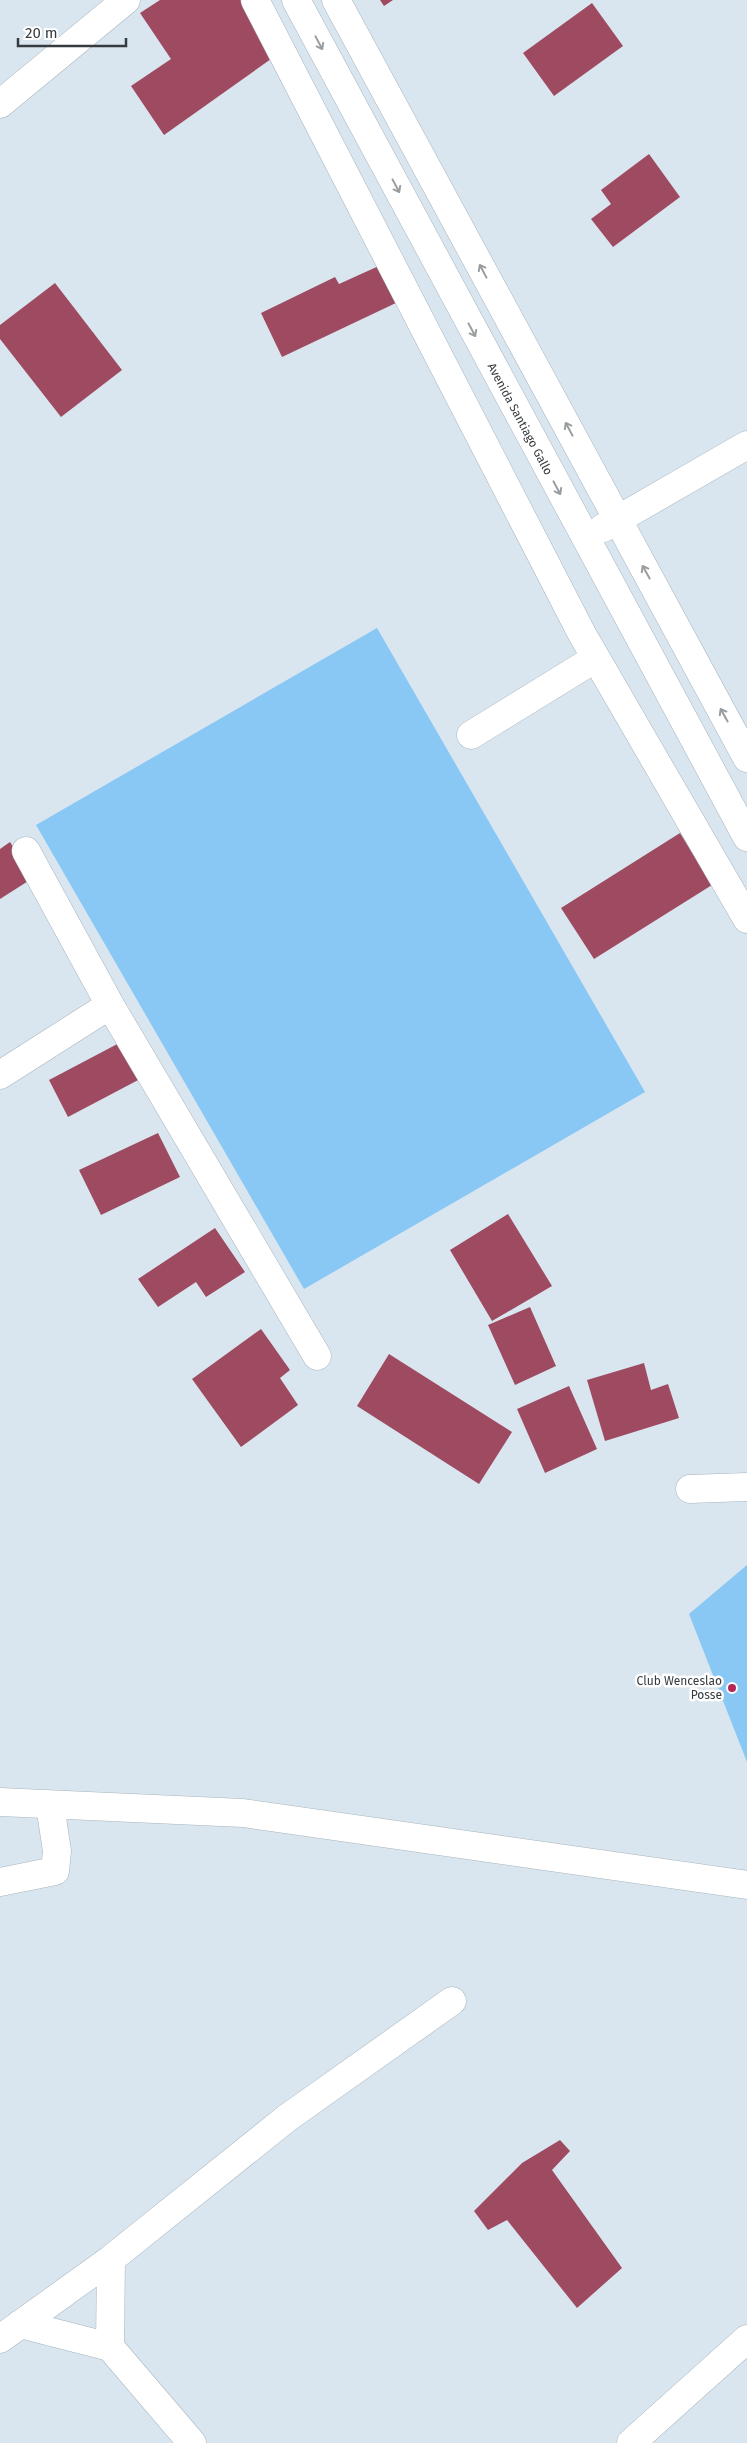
<svg xmlns="http://www.w3.org/2000/svg" width="747" height="2443" font-family="'Fira Sans',sans-serif">
<style>
.green{fill:#89c7f4}
.building{fill:#9e4a60}
.lines{fill:none;stroke-linecap:round;stroke-linejoin:round}
.minor-casing{stroke:#a8b5be;stroke-width:29}
.minor{stroke:#fff;stroke-width:28}
.oneway{stroke:#9a9d9f}
.poi-dot{fill:#b52658;stroke:#fff;stroke-width:2}
.labels{text-anchor:middle;dominant-baseline:central;stroke-width:5;stroke-linejoin:round;paint-order:stroke}
.street-label{font-size:12px;fill:#363b3f;stroke:#fff}
.poi-label{font-size:12px;fill:#363b3f;stroke:#fff;text-anchor:end}
</style>
<rect width="100%" height="100%" fill="#d9e6ef"/>
<path class="green" d="M377,628L645,1092L304,1289L36,825Z
M747,1565V1762L689,1614Z"/>
<path class="building" d="M160,0H241L271,59L164,135L131,86L171,59L140,13Z
M380,0H393L384,6Z
M592,3L623,46L554,96L523,53Z
M649,154L680,197L613,247L591,219L611,204L601,190Z
M381,265L398,302L282,357L261,313L335,277L339,284Z
M55,283L122,370L61,417L0,339V325Z
M680,833L712,885L594,959L561,908Z
M10,842L33,878L0,899V849Z
M123,1041L142,1078L68,1117L49,1080Z
M158,1133L180,1177L101,1215L79,1170Z
M508,1214L552,1286L492,1321L450,1250Z
M215,1228L245,1272L206,1297L196,1282L158,1307L138,1279Z
M530,1307L556,1366L515,1385L488,1325Z
M261,1329L290,1370L280,1378L298,1405L241,1447L192,1379Z
M389,1354L512,1432L479,1484L357,1406Z
M644,1363L651,1390L668,1384L679,1418L605,1441L587,1380Z
M569,1386L597,1449L545,1473L517,1409Z
M560,2140L570,2151L552,2170L622,2268L577,2308L507,2220L488,2230L474,2211L522,2163Z"/>
<g class="lines">
<g class="minor-casing">
<path id="minor" d="M255,0L582,634L747,919
M296,0L747,837
M336,0L747,758
M0,104L126,0
M603,528L747,445
M471,735L596,658
M26,851L110,1005L317,1356
M0,1075L110,1005
M690,1489L747,1487
M0,1802L243,1813L747,1885
M0,1882L55,1871L57,1851L50,1805
M20,2324L110,2347L192,2443
M0,2339L111,2259L287,2118L452,2001
M110,2347L111,2259
M631,2443L747,2339"/>
</g>
<use href="#minor" class="minor"/>
</g>
<defs><path id="oneway-shaft" d="M-6 0H5M1.5-3L5.5 0L1.5 3" fill="none" stroke-width="1.6" stroke-linecap="round" stroke-linejoin="round" transform="scale(1.25)"/></defs>
<g class="oneway">
<use href="#oneway-shaft" transform="translate(319 43) rotate(62)"/>
<use href="#oneway-shaft" transform="translate(396 186) rotate(62)"/>
<use href="#oneway-shaft" transform="translate(483 271) rotate(-118)"/>
<use href="#oneway-shaft" transform="translate(472 330) rotate(62)"/>
<use href="#oneway-shaft" transform="translate(569 429) rotate(-118)"/>
<use href="#oneway-shaft" transform="translate(557 488) rotate(62)"/>
<use href="#oneway-shaft" transform="translate(646 572) rotate(-119)"/>
<use href="#oneway-shaft" transform="translate(724 715) rotate(-119)"/>
</g>
<circle class="poi-dot" cx="732" cy="1688" r="5"/>
<g class="labels">
<g class="street-label">
<text transform="translate(520 419) rotate(62)">Avenida Santiago Gallo</text>
</g>
<g class="poi-label">
<text x="722" y="1681">Club Wenceslao<tspan x="722" dy="14">Posse</tspan></text>
</g>
</g>
<path d="M18 38v8h108v-8" fill="none" stroke="#363b3f" stroke-width="2.5"/>
<text x="25" y="38" font-size="15" fill="#363b3f" stroke="#ffffff" stroke-width="4" paint-order="stroke">20 m</text>
</svg>
